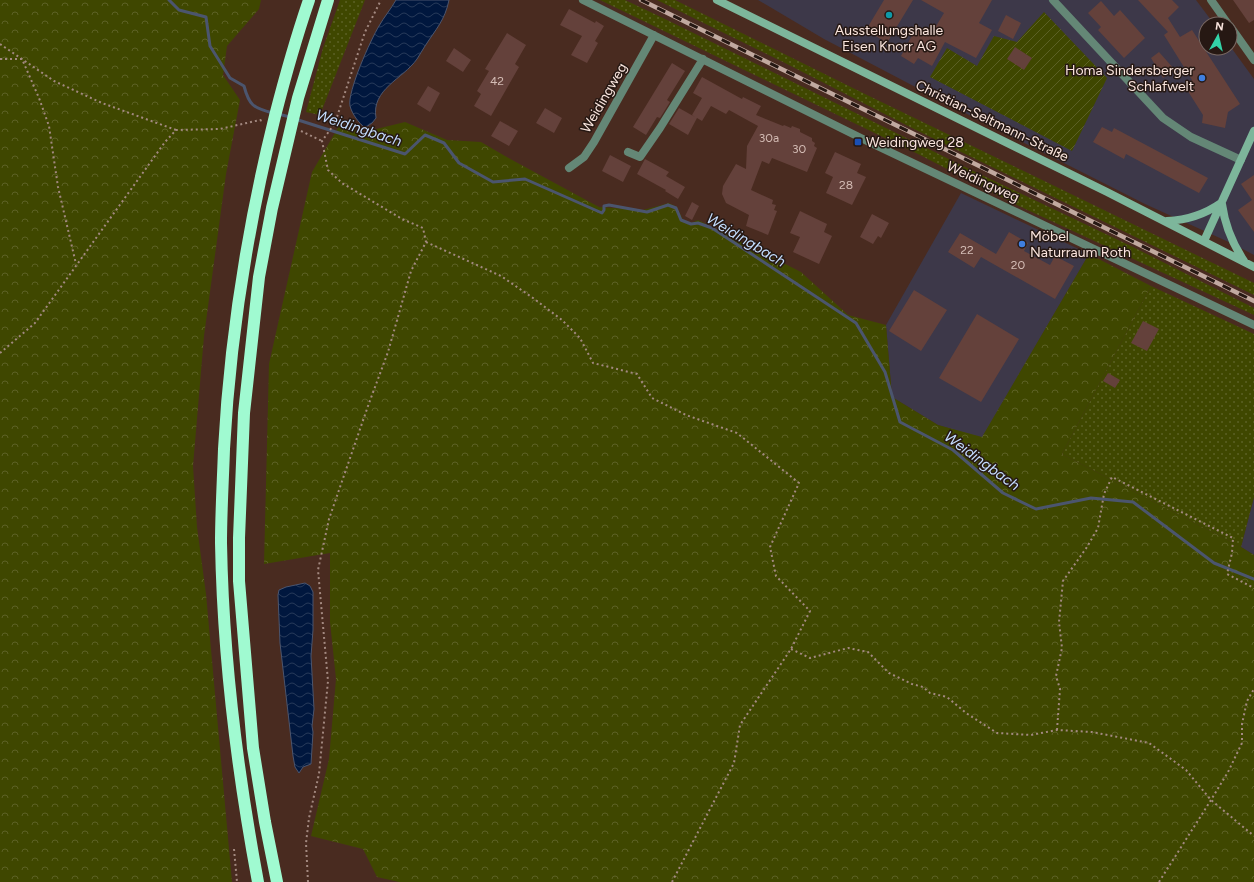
<svg xmlns="http://www.w3.org/2000/svg" width="1254" height="882" font-family="Figtree,sans-serif">
<style>
.commercial{fill:#3d3849}
.grass{fill:url(#grass-dots)}
.forest{fill:url(#forest-crowns)}
.garden{fill:url(#garden-furrows)}
.water{fill:url(#water-waves);stroke:#4b556e}
.lines{fill:none;stroke-linecap:round;stroke-linejoin:round}
.stream{stroke:#4b556e;stroke-width:3}
.building{fill:#64413b}
.path{stroke:#a38980;stroke-width:2;stroke-dasharray:2 3;stroke-linecap:butt}
.street{stroke:#648776;stroke-width:8}
.secondary{stroke:#7db69b;stroke-width:8}
.highway{stroke:#a0fad1;stroke-width:12}
.rail-casing{stroke:#c1a9a0;stroke-width:4.5}
.rail{stroke:#261813;stroke-width:3;stroke-dasharray:9;stroke-linecap:butt}
.culture-dot{fill:#0f9aa8;stroke:#261813;stroke-width:1.5}
.shop-dot{fill:#3f7fe0;stroke:#261813;stroke-width:1.5}
.transit-dot{fill:#1a4fb4;stroke:#261813;stroke-width:1.5}
.labels{text-anchor:middle;dominant-baseline:central;stroke-width:3;stroke-linejoin:round;paint-order:stroke}
.number-label{font-size:12px;fill:#d4bcb5}
.poi-label{font-size:14px;fill:#fae5de;stroke:#261813;text-anchor:start}
.street-label{font-size:14px;fill:#fae5de;stroke:#261813}
.water-label{font-size:15px;font-style:italic;fill:#c4ddfe;stroke:#261813}
</style>
<defs>
<pattern id="grass-dots" width="8" height="8" patternUnits="userSpaceOnUse"><rect width="8" height="8" fill="#3f4700"/><path d="M2 2h.1M6 6h.1" fill="none" stroke="#5c6125" stroke-width="1.8" stroke-linecap="round"/></pattern>
<pattern id="forest-crowns" width="20" height="18" patternUnits="userSpaceOnUse"><rect width="20" height="18" fill="#3f4700"/><path d="M2 6a3 3 0 1 1 6 0M12 15a3 3 0 1 1 6 0" fill="none" stroke="#5c6125"/></pattern>
<pattern id="garden-furrows" width="10" height="10" patternUnits="userSpaceOnUse"><rect width="10" height="10" fill="#3f4700"/><path d="M-1 1l2-2M0 10L10 0M9 11l2-2" fill="none" stroke="#5c6125"/></pattern>
<pattern id="water-waves" width="16" height="10" patternUnits="userSpaceOnUse"><rect width="16" height="10" fill="#00173e"/><path d="M0 5q4-4 8 0t8 0" fill="none" stroke="#263959"/></pattern>
</defs>
<rect width="100%" height="100%" fill="#492b20"/>
<path class="commercial" d="M758,0H1196L1214,24H1206V48H1230V46L1254,79V255L1233,244L1145,204L963,112L824,39Z
M961,193L1089,254L982,438L938,425L892,397L886,325Z
M1254,497V555L1241,547Z"/>
<path class="grass" d="M340,0H365L320,115L306,112L323,48Z
M600,0H625L665,19L963,166L1133,247L1254,308V315L1019,206L918,154Z
M657,0H675L865,94L1254,283V295L914,129L783,62Z
M1151,286L1254,334V497L1241,547L1062,454Z"/>
<path class="forest" d="M0,0H261L259,9L227,46L223,75L240,100L226,174L204,336L193,466L197,527L206,594L232,882H0Z
M405,122L447,140L481,142L505,156L599,207L643,210L669,203L677,207L683,220L691,223L698,220L801,272L848,315L886,325L892,397L938,425L982,437L1089,254L1151,286L1062,454L1241,547L1254,555V882H399L377,877L363,849L311,836L329,759L336,679L330,622V553L264,564L269,364L312,172L339,126L364,132Z"/>
<path class="garden" d="M1044,12L1107,78L1072,151L930,77L947,48L977,66L994,36L1017,42Z"/>
<path class="water" d="M396,0H449C445,20 436,29 425,46C422,50 420,55 417,59C403,79 371,89 376,118L372,123L365,128C359,123 352,114 350,106C347,92 371,39 379,26C384,17 391,9 396,0Z
M305,583L310,586L313,592V630L311,656L314,709L312,726L313,732L311,764L303,767L299,773L295,767L293,756L280,643L278,595L279,590L286,587Z"/>
<g class="lines">
<path class="stream" d="M169,0L179,10L206,17L210,46L230,78L244,86C249,105 253,108 273,113
M278,114L290,117
M295,119L405,154L425,135L444,143L459,163L493,182L525,179L602,213L604,210V206L609,205L647,212L668,205L676,208L681,220L691,224L698,223L712,228L856,323L885,372L900,422L953,450L1003,493L1036,509L1091,498L1133,502L1214,563L1254,579"/>
</g>
<path class="building" d="M884,0H913L887,43L866,30Z
M921,0H992L979,23L992,30L976,58L945,42L932,66L918,58L914,64L901,56L916,28L930,36L944,13Z
M1138,0H1172L1179,7L1168,18L1180,37L1192,30L1240,104L1228,112L1225,128L1202,123L1203,115L1184,85L1192,80L1164,35L1168,32Z
M1233,0H1254V20L1249,23Z
M1101,1L1114,16L1120,10L1145,38L1124,58L1098,30L1101,27L1088,13Z
M569,9L595,23L596,21L604,26L595,41L598,43L587,63L571,55L582,36L560,25Z
M1006,15L1021,23L1013,39L998,31Z
M507,33L526,45L515,64L519,67L491,116L474,106L481,94L477,91L489,71L485,69Z
M1015,47L1032,58L1024,70L1007,59Z
M454,48L471,60L463,72L446,61Z
M1159,52L1175,70L1163,78L1151,58Z
M672,63L685,71L667,100L670,102L660,118L657,117L646,135L633,127Z
M702,77L742,99L743,97L761,106L756,115L783,126L784,125L791,128L792,126L800,129V132L812,138V141L815,143L814,146L817,148L807,172L772,158L769,164L762,161L751,190L773,200L772,204L776,205L774,210L777,211L768,235L746,226L749,215L726,203L722,194L723,186L736,164L746,169L747,146L758,126L729,110L726,114L711,106L702,121L697,118L688,135L669,124L679,108L695,117L692,115L702,98L693,93Z
M428,86L440,93L430,112L417,104Z
M545,108L562,118L554,133L536,123Z
M500,121L518,131L509,146L491,136Z
M1102,127L1112,132L1114,128L1208,178L1199,193L1126,154L1124,159L1093,142Z
M835,152L861,164L857,173L866,177L852,205L826,193L833,177L825,173Z
M610,155L631,166L623,182L602,171Z
M645,159L669,172L666,176L685,187L678,199L665,191L666,190L637,174Z
M1254,175V232L1238,210L1252,200L1241,184Z
M692,202L699,206L692,220L685,216Z
M800,211L827,224L824,232L832,236L819,264L793,252L800,237L790,233Z
M872,214L889,223L881,238L878,236L873,244L860,237Z
M1009,232L1028,243L1024,251L1050,265L1055,256L1074,266L1055,299L981,257L974,268L948,252L960,233L996,254Z
M914,290L947,310L921,351L889,331Z
M977,314L1019,339L981,402L939,378Z
M1143,321L1159,329L1147,351L1131,343Z
M1108,373L1120,380L1115,388L1103,381Z"/>
<g class="lines">
<path class="path" d="M0,44L54,81L102,103L176,130
M0,59H22L39,98L49,126L58,187L76,264
M301,131L322,141
M426,242L501,276L533,298L562,320L580,338L593,363L637,374L652,398L686,415L737,433L799,483L770,547L776,576L810,611L791,649L740,725L734,763L672,882
M0,353L35,323L165,142L176,130L220,129L260,120L262,121
M791,649L810,658L848,648L868,652L889,673L912,684L923,687L930,693L947,697L966,713L997,733L1031,735L1057,730L1092,732L1149,743L1186,770L1211,800L1254,836
M1057,730L1060,689L1056,676L1062,648L1059,622L1063,581L1087,547L1098,528L1104,494L1112,477L1233,538L1232,553L1227,574L1254,588
M234,849L237,882
M308,882L306,843L309,818L319,774L328,681L318,570L329,519L368,406L388,352L411,271L426,242L423,228L402,219L342,183L328,170L322,141L335,123L365,32L381,0
M1159,882L1211,800L1228,772L1242,743V724L1247,701L1254,689"/>
<path class="street" d="M583,0L871,143L1254,325
M1053,0L1163,118L1191,137L1241,160
M1211,0L1228,24
M1230,26L1254,60
M628,152L640,157L660,128L703,59
M569,168L584,157L594,142L654,35"/>
<path class="secondary" d="M717,0L1107,192L1254,267
M1222,204C1225,226 1232,243 1244,261
M1167,221C1187,220 1204,215 1221,203
M1204,241L1254,131"/>
<path class="highway" d="M258,882C237,770 223,657 221,543C221,512 223,480 224,449C230,337 248,225 275,116C285,77 296,38 309,0
M277,882L265,822L253,748L239,581V538L244,413L259,277L272,208L298,98L328,0"/>
<g class="rail-casing">
<path id="rail" d="M641,0L1254,301"/>
</g>
<use href="#rail" class="rail"/>
</g>
<circle class="culture-dot" cx="889" cy="15" r="4"/>
<g class="shop-dot">
<circle cx="1202" cy="78" r="4"/>
<circle cx="1022" cy="244" r="4"/>
</g>
<rect class="transit-dot" x="854" y="138" width="8" height="8" rx="2"/>
<g class="labels">
<g class="number-label">
<text x="497" y="81">42</text>
<text x="769" y="138">30a</text>
<text x="799" y="149">30</text>
<text x="846" y="185">28</text>
<text x="967" y="250">22</text>
<text x="1018" y="265">20</text>
</g>
<g class="poi-label">
<text x="889" y="30" text-anchor="middle">Ausstellungshalle<tspan x="889" dy="16">Eisen Knorr AG</tspan></text>
<text x="1194" y="70" text-anchor="end">Homa Sindersberger<tspan x="1194" dy="16">Schlafwelt</tspan></text>
<text x="866" y="142">Weidingweg 28</text>
<text x="1030" y="236">Möbel<tspan x="1030" dy="16">Naturraum Roth</tspan></text>
</g>
<g class="street-label">
<text transform="translate(604 98) rotate(-60)">Weidingweg</text>
<text transform="translate(992 121) rotate(26)">Christian-Seltmann-Straße</text>
<text transform="translate(983 182) rotate(25)">Weidingweg</text>
</g>
<g class="water-label">
<text transform="translate(359 128) rotate(18)">Weidingbach</text>
<text transform="translate(746 240) rotate(31)">Weidingbach</text>
<text transform="translate(982 461) rotate(36)">Weidingbach</text>
</g>
</g>
<g transform="translate(1218 36) rotate(8)"><circle r="19" fill="#261813" stroke="#7b6a64"/>
<path d="M0-3L7 15L0 10L-7 15Z" fill="#33d4a8"/>
<text y="-6" font-size="11" font-weight="bold" text-anchor="middle" fill="#fae5de">N</text>
</g>
</svg>
